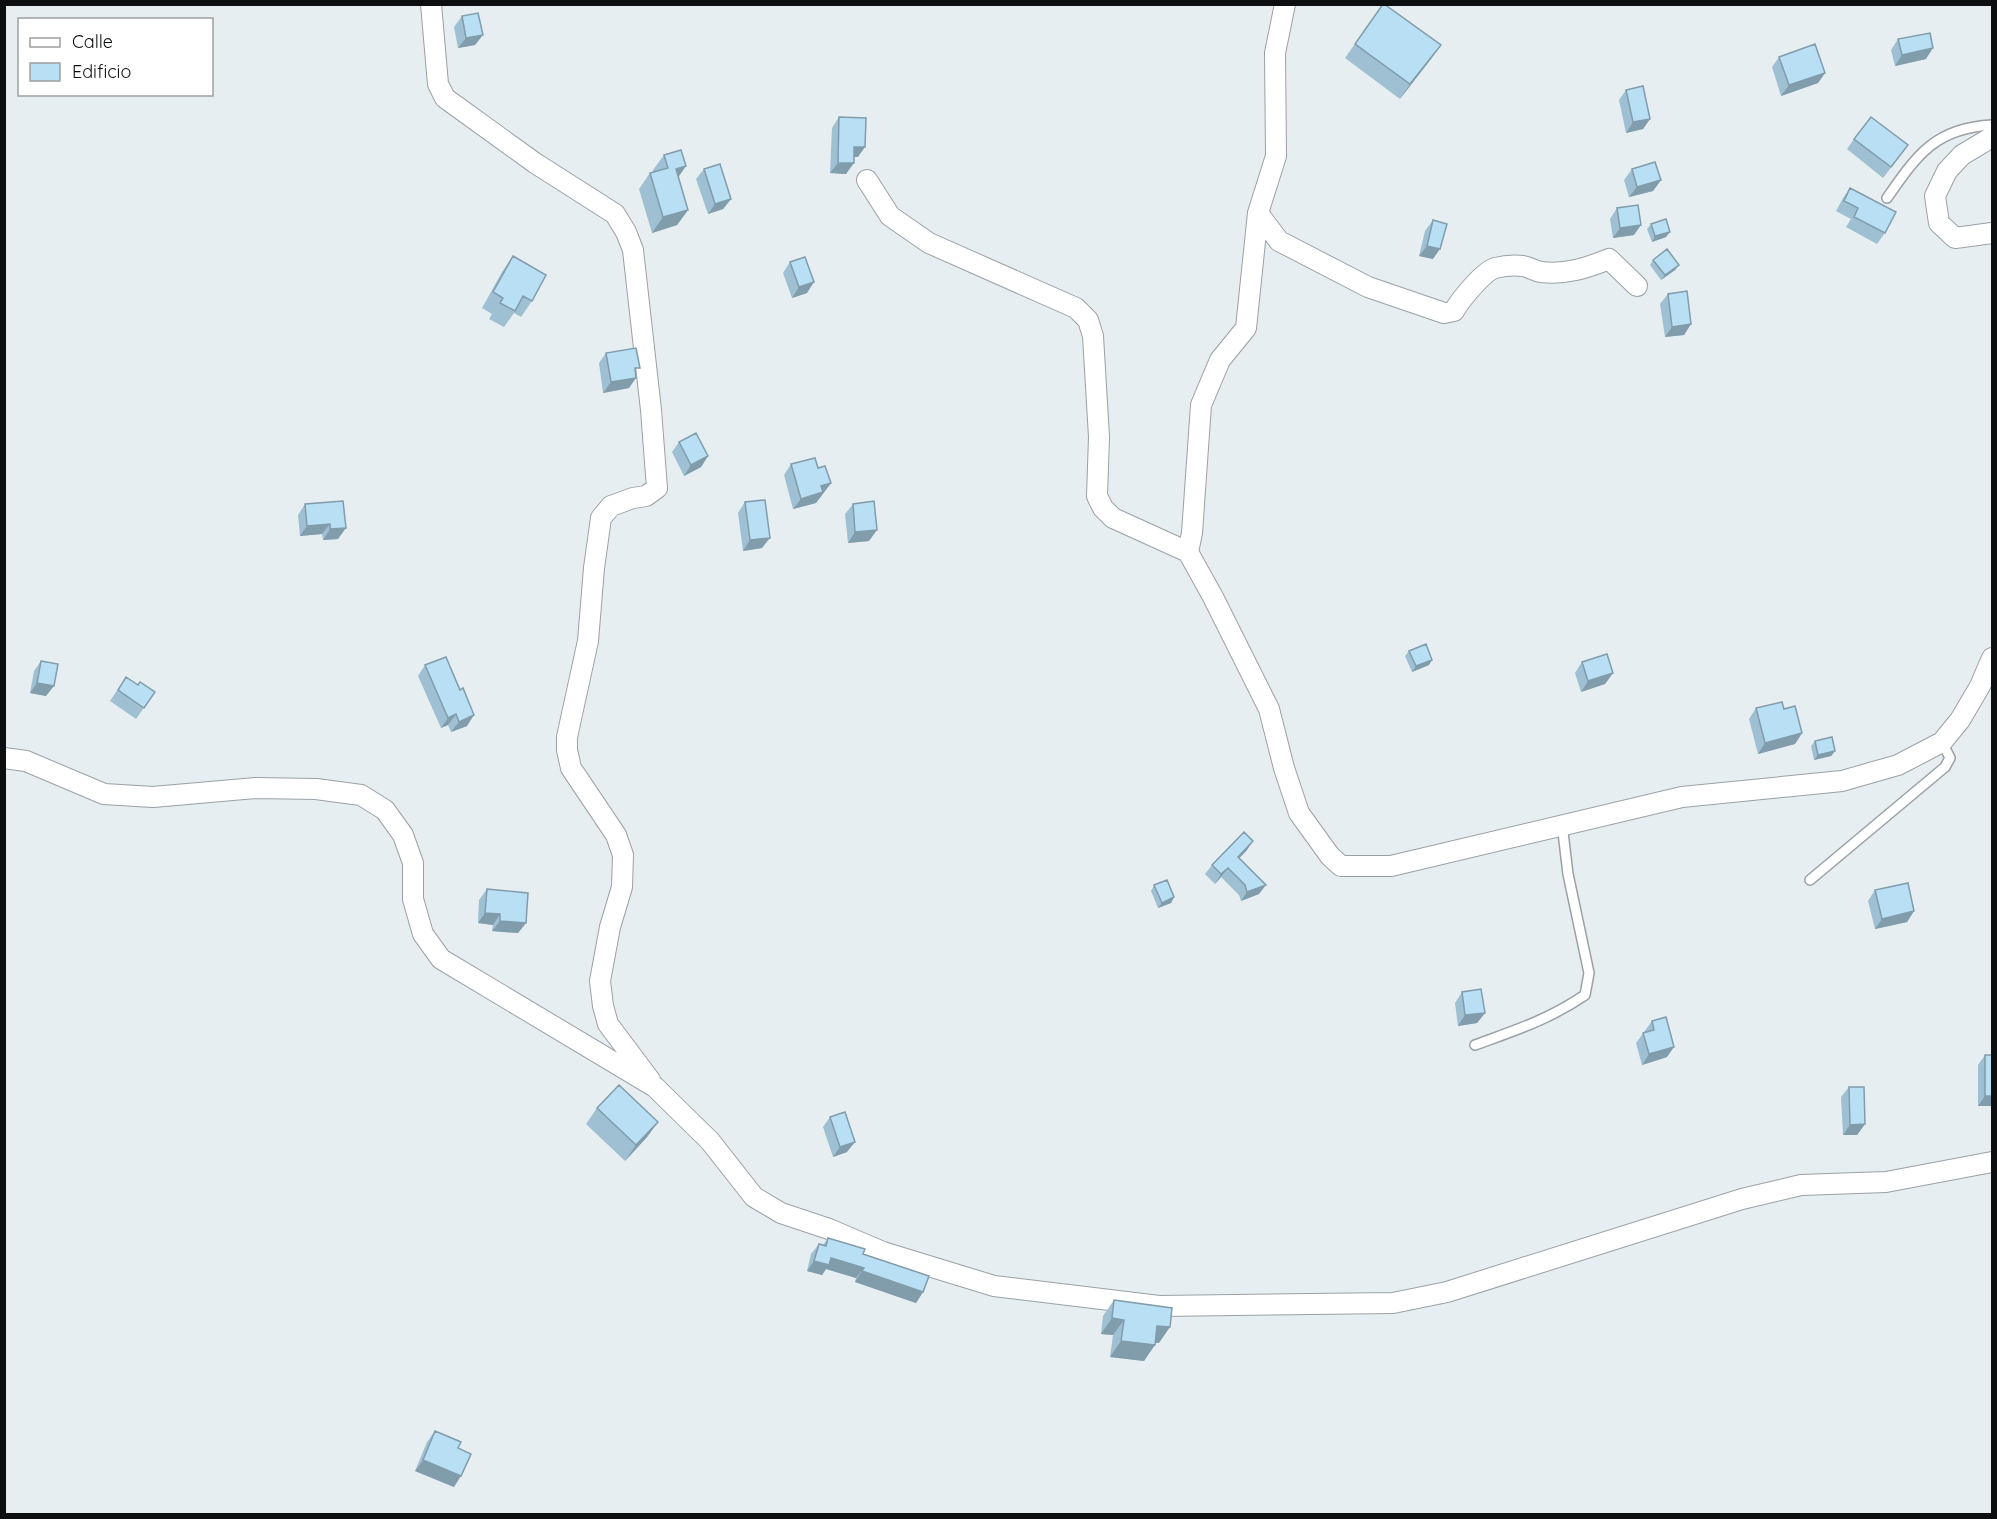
<svg xmlns="http://www.w3.org/2000/svg" width="1997" height="1519" font-family="Quicksand,sans-serif">
<style>
.lines{fill:none;stroke-linecap:round;stroke-linejoin:round}
.service-casing{stroke:#9aa1a5;stroke-width:12}
.minor-casing{stroke:#9aa1a5;stroke-width:22}
.service{stroke:#fff;stroke-width:9}
.minor{stroke:#fff;stroke-width:20}
.wall{fill:#9ec0d2}
.shaded-wall{fill:#819cab}
.building{fill:#b8dff4;stroke:#819cab;stroke-width:1.5}
</style>
<rect width="100%" height="100%" fill="#e7eef2"/>
<g class="lines">
<g class="service-casing">
<path id="service" d="M1887,198C1917,155 1935,128 1992,125
M1810,880L1945,767L1950,758L1942,742
M1475,1045C1516,1030 1548,1020 1585,995L1589,973L1568,874L1562,824"/>
</g>
<g class="minor-casing">
<path id="minor" d="M431,4L438,84L445,98L535,163L615,214L626,232L633,250L651,410L657,488L646,496L633,498L611,506L601,518L594,568L588,641L567,737V750L571,768L616,835L623,855L622,887L610,927L600,981L603,1006L608,1024L650,1080
M1285,4L1275,53L1276,156L1258,213L1246,328L1220,360L1201,405L1192,533L1188,552L1213,597L1269,709L1284,768L1299,813L1330,856L1341,866H1391L1682,797L1842,781L1898,765L1942,742L1960,720L1980,686L1992,658
M1992,137L1962,155L1947,171L1935,196L1939,223L1955,238L1992,233
M867,180L890,216L929,243L1076,308L1088,320L1093,336L1099,437L1097,496L1103,508L1113,518L1188,552
M1258,213L1279,241L1368,287L1444,313L1454,311C1460,300 1484,271 1495,268C1503,266 1515,265 1523,266C1529,267 1535,271 1541,272C1565,275 1587,268 1609,259L1637,286
M4,758L26,761L104,794L153,797L256,788L316,789L361,795L385,810L403,835L413,863V899L423,934L441,959L655,1087L710,1141L754,1197L781,1213L829,1229L883,1252L994,1286L1159,1306L1393,1303L1447,1292L1742,1199L1801,1185L1886,1182L1992,1162"/>
</g>
<use href="#service" class="service"/>
<use href="#minor" class="minor"/>
</g>
<path class="wall" d="M1383,4L1441,45L1400,99L1345,58Z
M462,16L475,45L458,48L454,27Z
M1898,39L1926,59L1895,66L1891,50Z
M1779,57L1825,73L1818,83L1781,96L1772,67Z
M1626,90L1650,119L1643,129L1626,133L1619,100Z
M839,117L858,157H854L846,174L830,173L832,128Z
M1854,139L1900,156L1883,178L1847,149Z
M664,155L678,177L688,210L677,225L652,233L639,189L650,173L653,172V170Z
M704,169L731,199L723,209L708,214L696,179Z
M1632,169L1661,180L1653,191L1629,197L1624,180Z
M1850,188L1885,233L1877,244L1846,227L1851,219L1836,211L1843,198Z
M1617,208L1634,235L1613,238L1610,219Z
M1433,220V259L1419,256L1425,231Z
M1651,224L1666,237L1652,242L1647,229Z
M513,256L532,301L521,317L514,313L504,327L489,319L492,314L482,308L502,272Z
M1653,260L1679,265L1675,270L1661,280L1650,265Z
M790,262L807,293L792,298L783,273Z
M1668,294L1691,324L1684,335L1665,337L1660,304Z
M606,353L629,388L603,393L599,363Z
M679,442L708,456L701,467L684,476L672,452Z
M791,464L818,468L831,483L816,503L793,509L784,475Z
M343,501L338,539L323,540L322,534L300,536L298,515L305,504Z
M745,502L762,548L743,551L738,513Z
M853,504L869,541L848,543L845,514Z
M1409,651L1429,665L1412,672L1405,656Z
M41,661L46,696L30,693L34,671Z
M1582,662L1613,673L1605,684L1581,692L1575,673Z
M425,665L467,726L451,732L448,725L441,728L418,676Z
M126,677L138,685L155,692L136,719L110,701Z
M1756,708L1784,709L1802,733L1795,744L1758,754L1749,719Z
M1815,741L1835,751L1831,756L1814,760L1811,746Z
M1247,850L1239,858L1259,894L1241,901L1239,895L1221,877L1215,884L1205,874L1212,865Z
M1154,885L1174,897L1171,903L1158,908L1151,891Z
M487,889L526,923L518,933L492,931L493,925L478,923L479,900Z
M1875,890L1914,911L1907,922L1875,929L1868,901Z
M1462,992L1485,1013L1477,1023L1458,1026L1455,1003Z
M1652,1021L1667,1057L1642,1065L1636,1043Z
M1985,1055H1992V1106H1978V1065Z
M1849,1087L1865,1124L1857,1135H1843L1841,1097Z
M597,1108L658,1122L647,1137L625,1161L586,1124Z
M830,1117L847,1152L833,1157L823,1127Z
M828,1238L863,1254L923,1292L916,1303L855,1282L856,1278L826,1269L822,1275L807,1271L811,1254L819,1244L823,1245Z
M1114,1300L1159,1343H1155L1144,1361L1110,1357L1113,1335L1101,1334L1103,1316Z
M435,1431L458,1448L454,1487L415,1471L427,1442Z"/>
<path class="shaded-wall" d="M483,35L475,45L458,48L466,38Z
M1441,45L1431,59L1400,99L1410,84Z
M1933,48L1926,59L1895,66L1902,55Z
M1825,73L1818,83L1781,96L1789,85Z
M1650,119L1643,129L1626,133L1633,122Z
M854,147H865L858,157H847Z
M838,163H854L846,174L830,173Z
M686,166L675,182L676,169Z
M1661,180L1653,191L1629,197L1637,187Z
M731,199L723,209L708,214L715,204Z
M688,210L677,225L652,233L663,217Z
M1641,225L1634,235L1613,238L1620,228Z
M1670,232L1666,237L1652,242L1655,236Z
M1427,246L1440,249L1433,259L1419,256Z
M1679,265L1675,270L1661,280L1665,275Z
M814,282L807,293L792,298L799,287Z
M1691,324L1684,335L1665,337L1672,327Z
M636,378L629,388L603,393L611,382Z
M708,456L701,467L684,476L691,465Z
M831,483L816,503L793,509L801,499L821,486Z
M330,524L322,534L300,536L307,526Z
M346,528L338,539L323,540L330,529Z
M877,530L869,541L848,543L855,532Z
M770,538L762,548L743,551L750,540Z
M1432,660L1429,665L1412,672L1416,666Z
M1613,673L1605,684L1581,692L1588,681Z
M37,683L54,686L46,696L30,693Z
M456,714L448,725L441,728L448,718Z
M474,715L467,726L451,732L459,722Z
M1802,733L1795,744L1758,754L1765,743Z
M1835,751L1831,756L1814,760L1818,755Z
M1253,841L1247,850L1232,866L1238,857Z
M1228,868L1221,877L1215,884L1221,874Z
M1266,885L1259,894L1241,901L1247,892Z
M1174,897L1171,903L1158,908L1162,903Z
M1914,911L1907,922L1875,929L1882,919Z
M485,913L500,914L493,925L478,923Z
M500,921L526,923L518,933L492,931Z
M1485,1013L1477,1023L1458,1026L1465,1015Z
M1674,1047L1667,1057L1642,1065L1649,1054Z
M1985,1096H1992V1106H1978Z
M658,1122L647,1137L625,1161L636,1145Z
M1865,1124L1857,1135H1843L1850,1125Z
M855,1142L847,1152L833,1157L840,1147Z
M831,1258L864,1268L856,1278L826,1269L822,1275L807,1271L814,1261Z
M862,1271L923,1292L916,1303L855,1282Z
M1112,1318L1124,1320L1113,1335L1101,1334Z
M1157,1326L1170,1327L1159,1343L1146,1341Z
M1121,1341L1155,1345L1144,1361L1110,1357Z
M423,1460L461,1476L454,1487L415,1471Z"/>
<path class="building" d="M1383,4H1384L1441,45L1410,84L1355,44Z
M478,13L483,35L466,38L462,16Z
M1930,33L1933,48L1902,55L1898,39Z
M1815,44L1825,73L1789,85L1779,57Z
M1643,86L1650,119L1633,122L1626,90Z
M839,117L866,118L865,147H854V163H838Z
M1871,117L1908,145L1891,167L1854,139Z
M681,150L686,166L676,169L688,210L663,217L650,173L668,168L664,155Z
M1655,162L1661,180L1637,187L1632,169Z
M720,164L731,199L715,204L704,169Z
M1850,188L1896,212L1885,233L1854,217L1858,208L1844,201Z
M1638,205L1641,225L1620,228L1617,208Z
M1666,219L1670,232L1655,236L1651,224Z
M1433,220L1447,224L1440,249L1427,246Z
M1667,249L1679,265L1665,275L1653,260Z
M513,256L546,275L532,301L523,296L515,311L500,303L503,298L493,292Z
M805,257L814,282L799,287L790,262Z
M1687,291L1691,324L1672,327L1668,294Z
M636,348L640,368H635L636,378L611,382L606,353Z
M696,433L708,456L691,465L679,442Z
M815,458L818,468L825,466L831,483L821,486L823,492L801,499L791,464Z
M765,500L770,538L750,540L745,502Z
M343,501L346,528L330,529V524L307,526L305,504Z
M874,501L877,530L855,532L853,504Z
M1426,644L1432,660L1416,666L1409,651Z
M1607,654L1613,673L1588,681L1582,662Z
M446,657L460,690L463,688L474,715L459,722L456,714L448,718L425,665Z
M41,661L58,664L54,686L37,683Z
M126,677L138,685L140,682L155,692L144,708L118,690Z
M1782,702L1784,709L1795,706L1802,733L1765,743L1756,708Z
M1832,737L1835,751L1818,755L1815,741Z
M1244,832L1253,841L1238,857L1266,885L1247,892L1245,885L1228,868L1221,874L1212,865Z
M1167,880L1174,897L1162,903L1154,885Z
M1908,883L1914,911L1882,919L1875,890Z
M487,889L528,893L526,923L500,921V914L485,913Z
M1481,989L1485,1013L1465,1015L1462,992Z
M1666,1017L1674,1047L1649,1054L1643,1033L1654,1030L1652,1021Z
M1985,1055H1992V1096H1985Z
M619,1085L658,1122L636,1145L597,1108Z
M1849,1087H1864L1865,1124L1850,1125Z
M845,1112L855,1142L840,1147L830,1117Z
M828,1238L865,1249L863,1254L929,1276L923,1292L862,1271L864,1268L831,1258L829,1265L814,1261L819,1244L826,1246Z
M1114,1300L1172,1308L1170,1327L1157,1326L1155,1345L1121,1341L1124,1320L1112,1318Z
M435,1431L461,1442L458,1448L471,1454L461,1476L423,1460Z"/>
<rect width="1997" height="1519" fill="none" stroke="#0c0e10" stroke-width="12"/>
<rect x="18" y="18" width="195" height="78" fill="#ffffff" stroke="#9e9f9f" stroke-width="1.5"/>
<rect x="30" y="38" width="30" height="9" fill="#ffffff" stroke="#9e9f9f" stroke-width="1.5"/>
<text x="72" y="48" font-size="18" fill="#0c0e10">Calle</text>
<rect x="30" y="63" width="30" height="18" fill="#b8dff4" stroke="#9e9f9f" stroke-width="1.5"/>
<text x="72" y="78" font-size="18" fill="#0c0e10">Edificio</text>
</svg>
